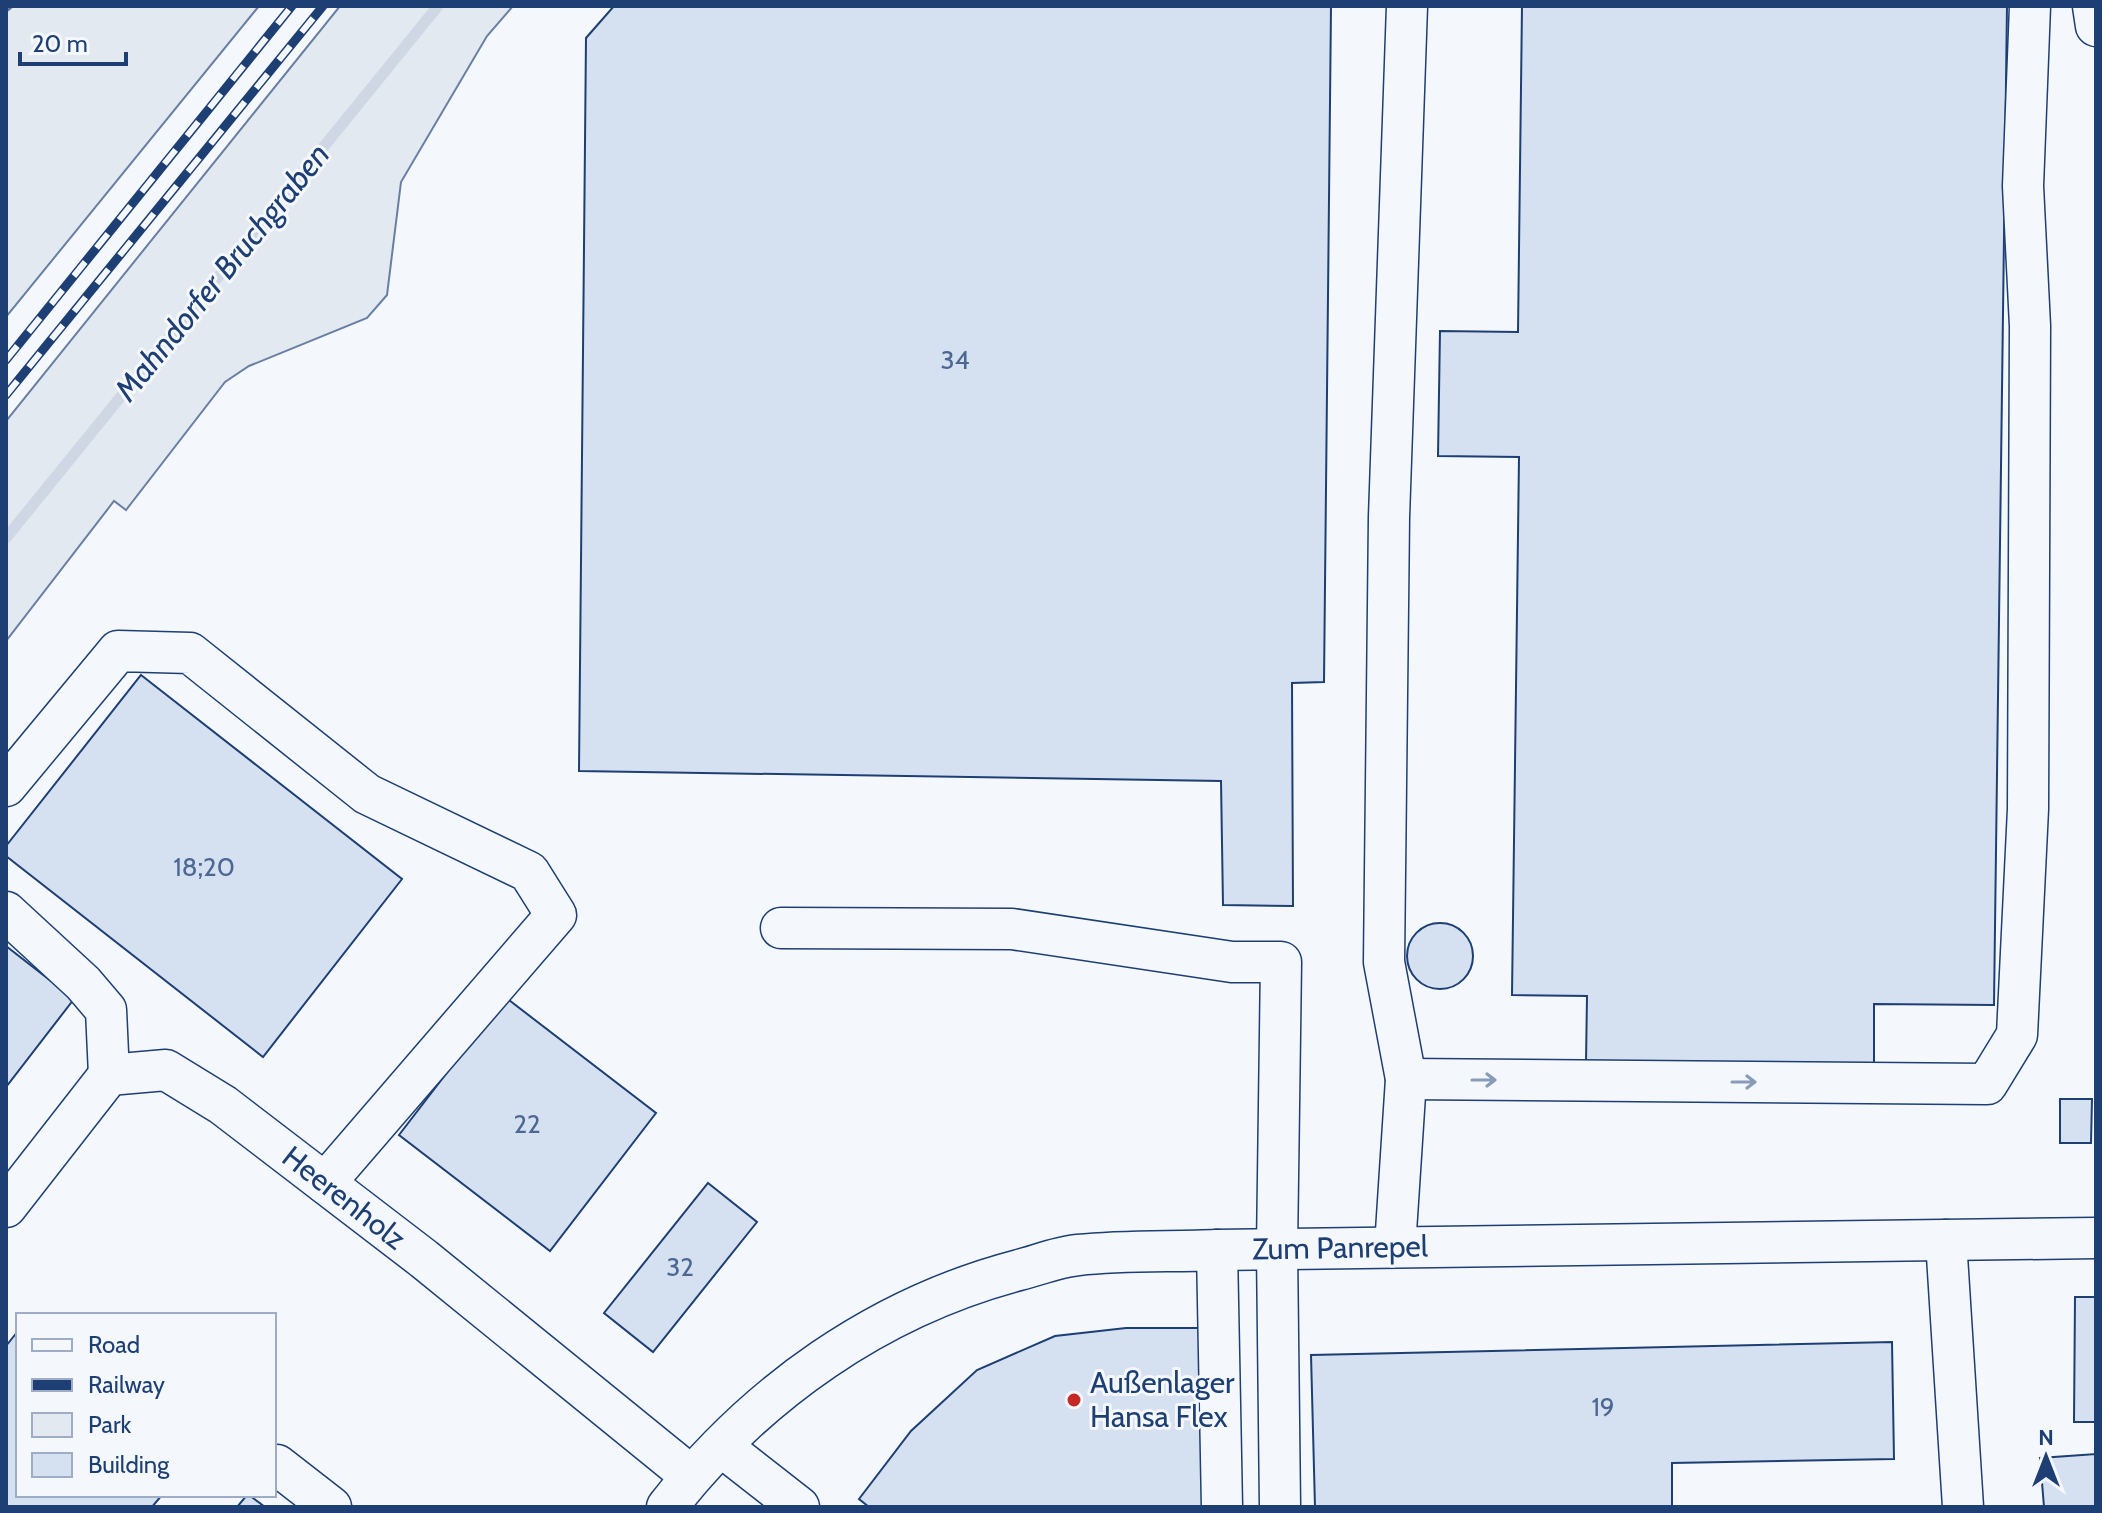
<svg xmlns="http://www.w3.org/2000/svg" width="2102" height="1513" font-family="Cabin,sans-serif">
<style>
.green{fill:#e3e9f0;stroke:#687fa3;stroke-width:2}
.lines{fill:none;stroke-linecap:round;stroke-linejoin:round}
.stream{stroke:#cfd7e4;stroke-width:11}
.building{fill:#d5e0f0;stroke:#1d3f73;stroke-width:2}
.minor-casing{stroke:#1d3f73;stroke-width:43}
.path{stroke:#5e769c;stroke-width:5;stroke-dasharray:6 4;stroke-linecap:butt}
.minor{stroke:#f4f7fb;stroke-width:40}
.rail-casing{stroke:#1d3f73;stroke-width:9}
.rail{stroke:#f4f7fb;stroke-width:6;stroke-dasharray:18;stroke-linecap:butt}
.oneway{stroke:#889bb7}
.poi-dot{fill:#c62828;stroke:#f4f7fb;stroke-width:3}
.labels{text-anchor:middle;stroke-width:6;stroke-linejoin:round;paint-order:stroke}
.number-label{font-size:26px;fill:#4b6792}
.street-label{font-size:30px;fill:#1d3f73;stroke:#f4f7fb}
.poi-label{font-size:30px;fill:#1d3f73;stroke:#f4f7fb;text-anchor:start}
.water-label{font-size:32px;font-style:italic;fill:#1d3f73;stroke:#f4f7fb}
</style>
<rect width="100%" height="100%" fill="#f4f7fb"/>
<g class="green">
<polygon points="6,6 259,6 6,317"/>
<polygon points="340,6 513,6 487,36 401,182 387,295 367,318 249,366 225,382 126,510 114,501 6,641 6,421"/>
</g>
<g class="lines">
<polyline class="stream" points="6,538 438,6"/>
</g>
<g class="building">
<polygon points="614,6 1331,6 1324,682 1292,683 1293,906 1223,905 1221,781 579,771 586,38"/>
<polygon points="1522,6 2007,6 1994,1005 1874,1004 1874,1066 1586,1062 1587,996 1512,995 1519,457 1438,456 1440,331 1518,332"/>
<polygon points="141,675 402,879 263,1057 6,856 6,846"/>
<circle cx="1440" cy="956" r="33"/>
<polygon points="6,946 74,999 6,1087"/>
<polygon points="505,997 656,1113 550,1251 399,1135"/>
<polygon points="2060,1099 2092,1099 2091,1143 2060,1143"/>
<polygon points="708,1183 757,1222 653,1352 604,1313"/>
<polygon points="2075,1297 2096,1297 2096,1422 2074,1422"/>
<polygon points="1126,1328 1203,1328 1206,1507 869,1507 859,1499 911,1431 977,1370 1055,1336"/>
<polygon points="18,1331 18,1495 162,1495 152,1507 6,1507 6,1346"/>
<polygon points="1892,1342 1894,1459 1672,1463 1672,1507 1315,1507 1311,1355"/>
<polygon points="2096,1454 2096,1507 2044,1507 2040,1458"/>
<polygon points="247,1495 249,1495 265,1507 237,1507"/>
</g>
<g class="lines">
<g class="minor-casing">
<g id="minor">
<polyline points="2093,6 2096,26"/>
<polyline points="6,786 118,651 190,653 367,794 529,872 556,915 325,1183"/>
<polyline points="6,912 83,983 106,1010 109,1075"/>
<polyline points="781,928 1012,929 1232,962 1281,962 1277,1249 1280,1507"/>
<polyline points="1406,1079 1987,1084 2017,1035 2028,809 2030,326 2023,186 2030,6"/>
<polyline points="6,1207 109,1075 166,1070 223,1105 424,1259 691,1476"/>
<polyline points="1946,1240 1963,1507"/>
<polyline points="1395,1247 1406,1079 1384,962 1389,517 1407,6"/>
<polyline points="1217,1250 1222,1507"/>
<polyline points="721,1446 799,1507"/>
<polyline points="277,1465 331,1507"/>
<path d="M 667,1507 C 756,1393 878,1307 1019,1270 C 1038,1265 1058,1257 1078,1255 C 1124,1250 1171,1252 1217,1250 L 2096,1238"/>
</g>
</g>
<polyline class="path" points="6,10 11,6"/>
<use href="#minor" class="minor"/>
<g class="rail-casing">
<g id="rail">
<polyline points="6,360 292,6"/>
<polyline points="6,395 323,6"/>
</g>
</g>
<use href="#rail" class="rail"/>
</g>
<defs><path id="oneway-shaft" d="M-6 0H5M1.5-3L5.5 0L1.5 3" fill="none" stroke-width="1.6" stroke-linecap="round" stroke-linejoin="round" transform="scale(2)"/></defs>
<g class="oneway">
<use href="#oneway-shaft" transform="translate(1484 1080)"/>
<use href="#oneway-shaft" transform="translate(1744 1082)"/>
</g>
<circle class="poi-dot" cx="1074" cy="1400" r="8"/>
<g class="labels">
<g class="number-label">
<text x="955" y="369">34</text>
<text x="204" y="876">18;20</text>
<text x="527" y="1133">22</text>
<text x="680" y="1276">32</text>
<text x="1603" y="1416">19</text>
</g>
<g class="street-label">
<text transform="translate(344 1198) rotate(38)" y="10">Heerenholz</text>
<text transform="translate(1340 1248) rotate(-1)" y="10">Zum Panrepel</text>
</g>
<g class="poi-label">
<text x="1090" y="1393">Außenlager<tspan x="1090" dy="34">Hansa Flex</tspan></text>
</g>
<g class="water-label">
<text transform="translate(222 272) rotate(-51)" y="11">Mahndorfer Bruchgraben</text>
</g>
</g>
<rect width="2102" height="1513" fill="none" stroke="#1d3f73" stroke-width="16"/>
<rect x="16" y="1313" width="260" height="184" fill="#f4f7fb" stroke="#9eadc5" stroke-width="2"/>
<rect x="32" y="1339" width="40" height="12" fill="#f4f7fb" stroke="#9eadc5" stroke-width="2"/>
<text x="88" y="1353" font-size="24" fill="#1d3f73">Road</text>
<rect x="32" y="1379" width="40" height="12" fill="#1d3f73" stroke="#9eadc5" stroke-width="2"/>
<text x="88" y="1393" font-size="24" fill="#1d3f73">Railway</text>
<rect x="32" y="1413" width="40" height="24" fill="#e3e9f0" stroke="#9eadc5" stroke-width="2"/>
<text x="88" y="1433" font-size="24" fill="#1d3f73">Park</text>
<rect x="32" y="1453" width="40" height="24" fill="#d5e0f0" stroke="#9eadc5" stroke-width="2"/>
<text x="88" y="1473" font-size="24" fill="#1d3f73">Building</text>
<g transform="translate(2046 1457)" stroke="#f4f7fb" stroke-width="6" paint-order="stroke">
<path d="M0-6L14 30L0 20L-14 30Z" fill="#1d3f73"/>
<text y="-12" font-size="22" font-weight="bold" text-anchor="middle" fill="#1d3f73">N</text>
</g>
<path d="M20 52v12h106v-12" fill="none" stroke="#1d3f73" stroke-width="4"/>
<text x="32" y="52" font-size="24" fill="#1d3f73" stroke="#f4f7fb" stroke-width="6" paint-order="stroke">20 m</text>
</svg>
